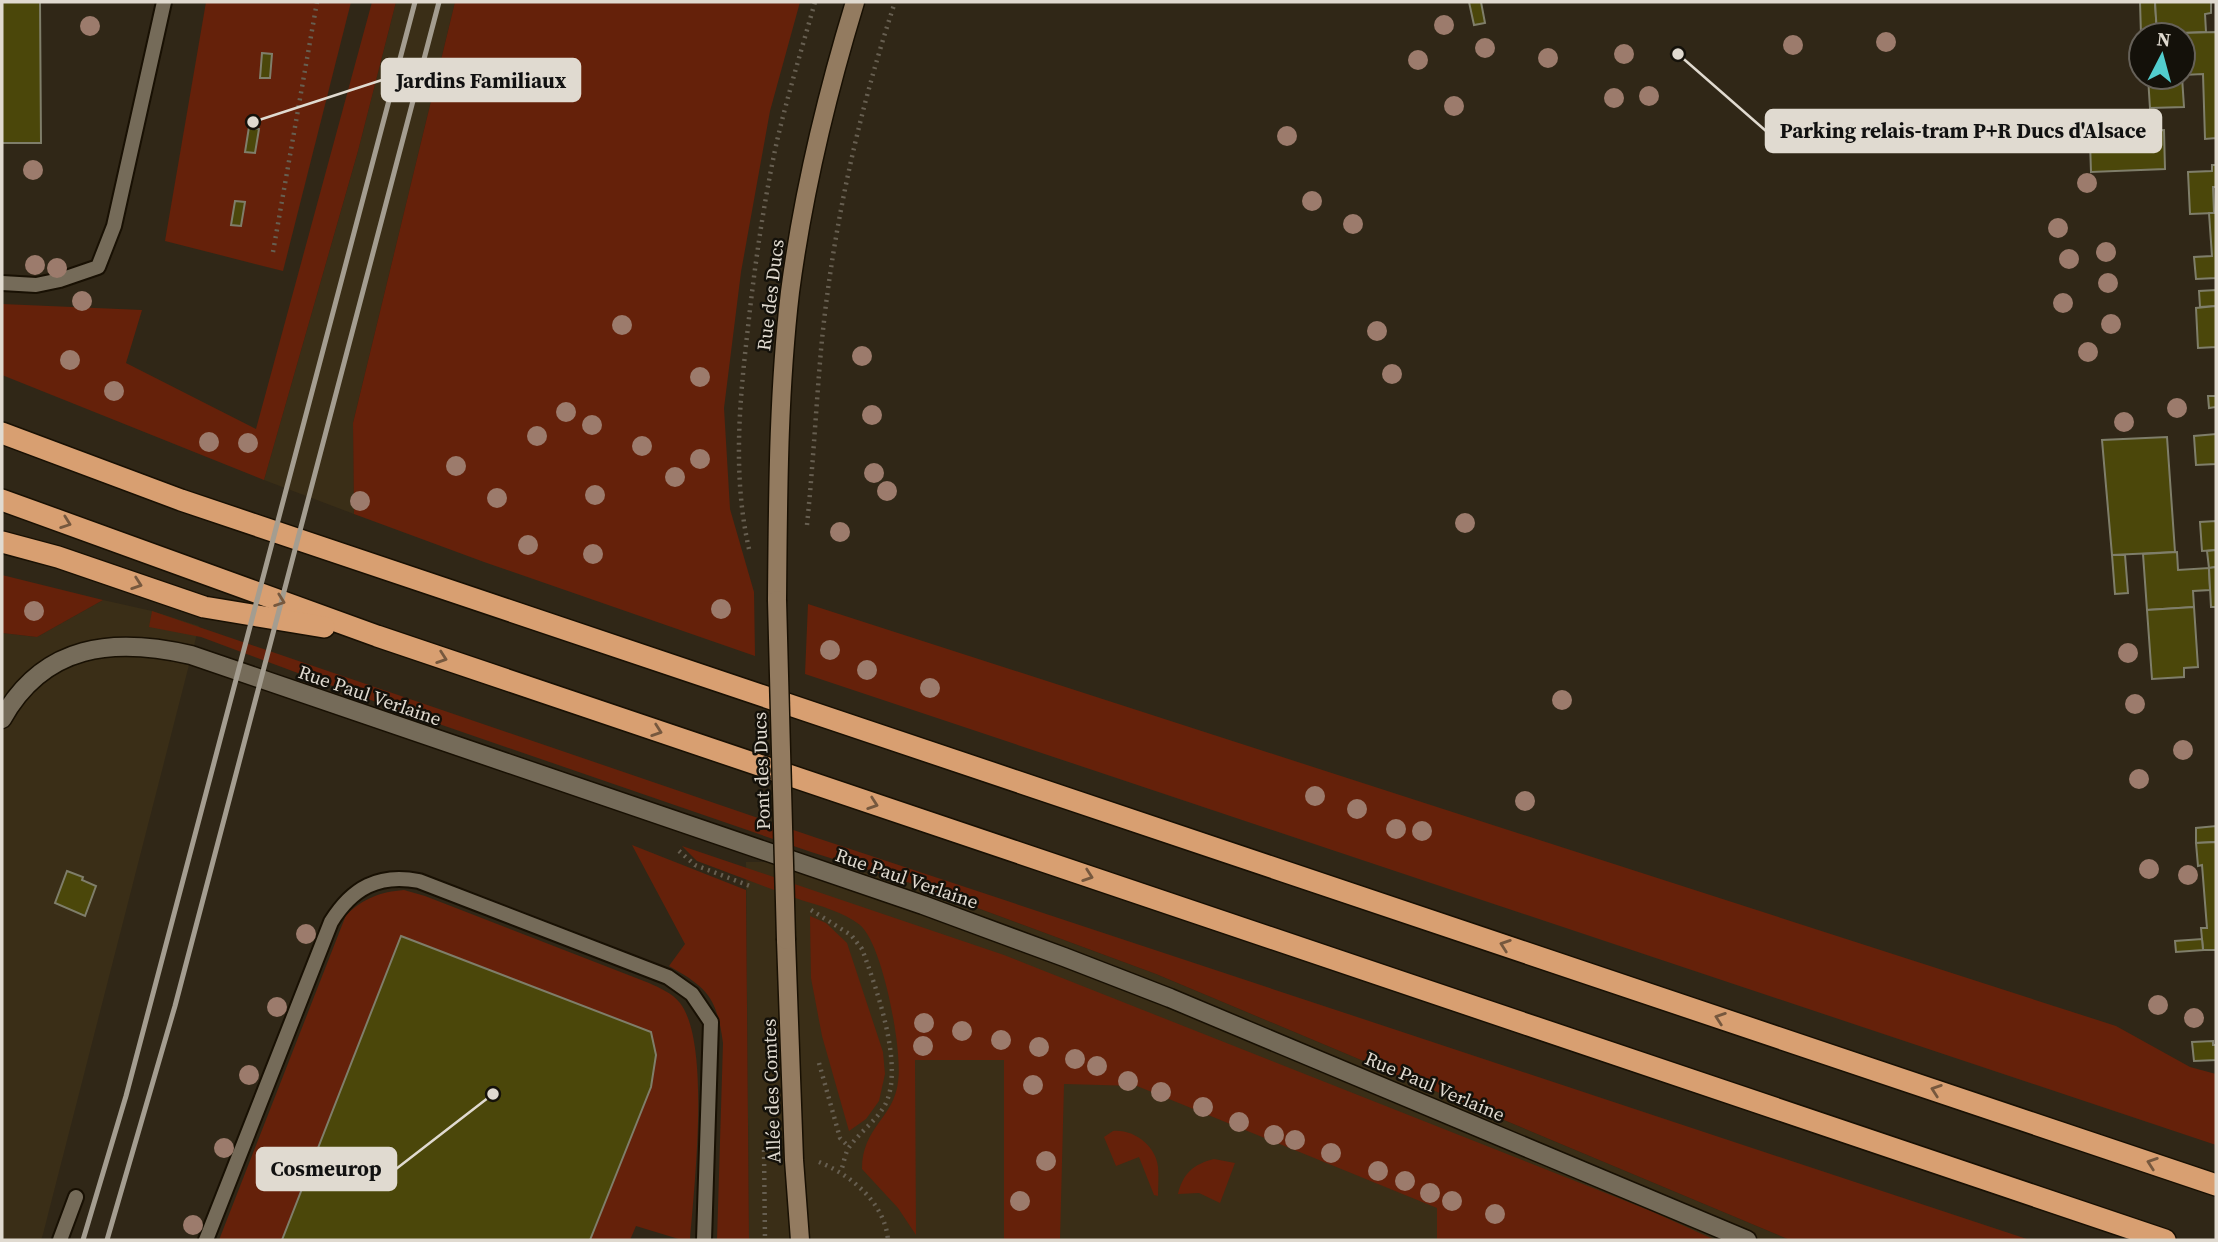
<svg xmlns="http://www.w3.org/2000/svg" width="2218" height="1242" font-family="'Source Serif 4',serif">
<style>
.built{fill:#3a2e17}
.green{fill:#65210a}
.building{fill:#4b470a;stroke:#7f7e6a;stroke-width:2}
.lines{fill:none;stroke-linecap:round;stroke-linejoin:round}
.lane-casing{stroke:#181003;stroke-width:18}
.street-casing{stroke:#181003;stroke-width:21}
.secondary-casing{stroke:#181003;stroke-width:21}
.highway-casing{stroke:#181003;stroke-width:24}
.path{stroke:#675f51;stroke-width:4.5;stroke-dasharray:2 5;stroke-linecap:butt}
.lane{stroke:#756b59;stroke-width:14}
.street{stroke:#756b59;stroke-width:18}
.secondary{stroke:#937b60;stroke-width:18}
.highway{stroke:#d89f71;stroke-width:21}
.rail{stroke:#a49d90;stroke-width:5}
.secondary-bridge-casing{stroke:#181003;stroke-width:21;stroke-linecap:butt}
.secondary-bridge{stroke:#937b60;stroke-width:18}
.tree{fill:#9c7b6c}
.oneway{stroke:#76583e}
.labels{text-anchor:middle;stroke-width:5;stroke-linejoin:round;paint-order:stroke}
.street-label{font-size:19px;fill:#e0dad0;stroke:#14110a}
.leader{fill:none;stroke:#e0dad0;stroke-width:2.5}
.callout-dot{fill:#e0dad0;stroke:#14110a;stroke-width:2.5}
.callout{fill:#e0dad0;stroke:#e0dad0;stroke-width:2.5}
.callout-label{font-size:21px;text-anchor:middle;font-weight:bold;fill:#111}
</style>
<rect width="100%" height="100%" fill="#302717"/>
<g class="built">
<polygon points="396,2 455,2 353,423 354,514 264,480 358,151"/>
<polygon points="103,600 152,611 199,626 43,1234 41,1240 2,1240 2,633 37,637"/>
<polygon points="746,862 817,862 907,882 1156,974 1790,1240 749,1240"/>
</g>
<g class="green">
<polygon points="206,2 351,2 283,271 165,241"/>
<polygon points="372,2 396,2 358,151 264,480 2,375 2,304 142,310 126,363 256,429"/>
<polygon points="455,2 800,2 770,111 741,272 724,408 730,509 754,592 755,656 484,562 354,514 353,423"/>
<polygon points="2,575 103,600 37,637 2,633"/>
<polygon points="808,604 2116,1026 2190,1067 2216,1074 2216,1145 805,674"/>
<polygon points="152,611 814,837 2030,1240 1790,1240 1156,974 907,882 811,852 384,705 201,637 149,627"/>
<path d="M 632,845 L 746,890 L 749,1240 L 717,1240 L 723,1043 C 717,998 708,988 669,966 L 685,944 Z"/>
<path d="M 682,846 L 1004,955 L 1651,1211 L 1715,1240 L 1437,1240 L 1437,1208 L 1137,1086 L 1064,1084 L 1060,1240 L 1004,1240 L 1004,1060 L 915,1060 L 916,1235 L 898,1208 L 862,1169 C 862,1127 894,1118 898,1082 C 903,1052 883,944 860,925 C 844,912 820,906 801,900 C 766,887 731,874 697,861 Z"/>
<path d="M 404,890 L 425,896 L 649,983 C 660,988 672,993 680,1003 C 711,1043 694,1187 690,1240 L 682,1240 L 636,1226 L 630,1240 L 590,1240 L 651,1087 L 656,1055 L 651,1032 L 402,936 L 282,1240 L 219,1240 L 346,915 C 364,898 380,892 404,890 Z"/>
<polygon points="810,916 826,923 847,943 883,1052 885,1074 879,1101 866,1119 849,1131 822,1036 811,978"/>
<path d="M 1113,1131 C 1134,1129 1156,1146 1158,1167 C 1159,1176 1158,1186 1158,1196 L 1154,1195 L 1139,1157 L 1116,1166 L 1104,1137 Z"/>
<path d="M 1214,1159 L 1235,1163 L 1220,1203 L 1199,1193 L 1178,1194 C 1183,1173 1194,1164 1214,1159 Z"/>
</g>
<g class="building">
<polygon points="2,2 40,2 41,143 2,143"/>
<polygon points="1469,2 1481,2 1485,23 1474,25"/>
<polygon points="2140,2 2155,2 2157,34 2141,35"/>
<polygon points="2155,2 2211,2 2211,13 2205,14 2206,32 2157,34"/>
<polygon points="2216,32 2216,138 2205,139 2203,74 2183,75 2183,35 2147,34"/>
<polygon points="262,53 272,54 270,78 260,78"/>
<polygon points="2148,77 2182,77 2184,107 2150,108"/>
<polygon points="2116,111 2117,132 2164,130 2165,169 2091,172 2089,112"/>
<polygon points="249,127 259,129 255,153 245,152"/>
<polygon points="2212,165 2216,165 2216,187 2213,187 2214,213 2190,214 2188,172 2212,171"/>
<polygon points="235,201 245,202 241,226 231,225"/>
<polygon points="2209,213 2216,213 2216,278 2196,279 2194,257 2212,256"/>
<polygon points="2216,290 2216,306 2200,307 2199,291"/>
<polygon points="2216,306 2216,347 2198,348 2196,308"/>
<polygon points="2208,396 2216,396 2216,407 2209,408"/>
<polygon points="2216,434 2216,464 2196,465 2194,436"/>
<polygon points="2167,437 2175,552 2112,555 2102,440"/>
<polygon points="2216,521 2216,550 2202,551 2200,522"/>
<polygon points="2216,550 2216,567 2209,568 2207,551"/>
<polygon points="2177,552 2178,570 2209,568 2210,590 2193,591 2194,607 2147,610 2143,554"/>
<polygon points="2112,555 2125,555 2128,593 2115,594"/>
<polygon points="2216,567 2216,607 2211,607 2209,568"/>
<polygon points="2194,607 2198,667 2184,668 2184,677 2152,679 2147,610"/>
<polygon points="2216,826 2216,842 2196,843 2196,828"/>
<polygon points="2216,842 2216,950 2203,950 2201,928 2207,928 2202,865 2198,866 2196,843"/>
<polygon points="67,871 83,877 82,880 96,886 85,916 55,903"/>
<polygon points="401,936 651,1032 656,1055 651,1087 590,1240 282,1240"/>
<polygon points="2202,939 2203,950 2176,952 2175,941"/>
<polygon points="2213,1041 2213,1045 2216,1045 2216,1060 2194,1061 2192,1042"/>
</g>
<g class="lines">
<g class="lane-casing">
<g id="lane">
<polyline points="2,283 36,285 60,280 98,267 114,226 164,2"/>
<polyline points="60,1240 76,1197"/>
<path d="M 206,1240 L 331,922 C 352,888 379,873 419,881 L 668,977 L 692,994 L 711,1022 L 704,1240"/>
</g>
</g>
<g class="street-casing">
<path id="street" d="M 2,719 C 44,644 113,637 191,655 L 923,905 L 1064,957 L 1170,998 L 1747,1240"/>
</g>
<g class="secondary-casing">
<g id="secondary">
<path d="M 777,600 C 778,497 778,395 790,292 C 803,193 826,97 855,2"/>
<polyline points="786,940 794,1160 800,1240"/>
</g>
</g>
<g class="highway-casing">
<g id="highway">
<polyline points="2,433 181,500 2216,1185"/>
<polyline points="2,500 377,636 2165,1240"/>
<polyline points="2,542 58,557 204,607 324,627"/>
</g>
</g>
<g class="path">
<polyline points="273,252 317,2"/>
<path d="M 807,525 C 813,466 816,408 821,350 C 832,232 858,114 895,2"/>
<path d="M 749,549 C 733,478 739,407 747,336 C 754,271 763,205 777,141 C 788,94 802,48 815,2"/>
<polyline points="679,851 695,865 750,886"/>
<path d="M 811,910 L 851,935 L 862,949 C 876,987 905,1067 885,1105 C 876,1121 861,1131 850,1146 C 845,1152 844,1163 841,1171"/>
<polyline points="819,1063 840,1138 849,1147"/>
<polyline points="764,1150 765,1240"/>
<path d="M 819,1162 C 851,1175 885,1203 888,1240"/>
</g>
<use href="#lane" class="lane"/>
<use href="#street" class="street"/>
<use href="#secondary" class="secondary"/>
<use href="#highway" class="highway"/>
<g class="rail">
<polyline points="83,1240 126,1096 415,2"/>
<polyline points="107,1240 175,1006 439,2"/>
</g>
<g class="secondary-bridge-casing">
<polyline id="secondary-bridge" points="777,600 786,940"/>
</g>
<use href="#secondary-bridge" class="secondary-bridge"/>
</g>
<g class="tree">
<circle cx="1444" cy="25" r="10"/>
<circle cx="90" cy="26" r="10"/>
<circle cx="1886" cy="42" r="10"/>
<circle cx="1793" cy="45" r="10"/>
<circle cx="1485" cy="48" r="10"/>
<circle cx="1624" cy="54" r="10"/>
<circle cx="1548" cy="58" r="10"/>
<circle cx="1418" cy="60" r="10"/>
<circle cx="1649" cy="96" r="10"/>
<circle cx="1614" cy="98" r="10"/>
<circle cx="1454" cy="106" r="10"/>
<circle cx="1287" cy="136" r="10"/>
<circle cx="33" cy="170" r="10"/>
<circle cx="2087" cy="183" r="10"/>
<circle cx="1312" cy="201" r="10"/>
<circle cx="1353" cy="224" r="10"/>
<circle cx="2058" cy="228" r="10"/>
<circle cx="2106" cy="252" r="10"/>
<circle cx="2069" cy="259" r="10"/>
<circle cx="35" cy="265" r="10"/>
<circle cx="57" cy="268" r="10"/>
<circle cx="2108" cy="283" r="10"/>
<circle cx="82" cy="301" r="10"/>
<circle cx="2063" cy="303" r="10"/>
<circle cx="2111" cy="324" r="10"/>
<circle cx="622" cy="325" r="10"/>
<circle cx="1377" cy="331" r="10"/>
<circle cx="2088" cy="352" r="10"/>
<circle cx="862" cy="356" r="10"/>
<circle cx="70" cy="360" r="10"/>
<circle cx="1392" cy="374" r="10"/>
<circle cx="700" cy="377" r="10"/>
<circle cx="114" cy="391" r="10"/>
<circle cx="2177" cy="408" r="10"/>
<circle cx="566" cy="412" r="10"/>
<circle cx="872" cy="415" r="10"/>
<circle cx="2124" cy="422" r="10"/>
<circle cx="592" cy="425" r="10"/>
<circle cx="537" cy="436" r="10"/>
<circle cx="209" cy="442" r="10"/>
<circle cx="248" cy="443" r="10"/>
<circle cx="642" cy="446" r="10"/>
<circle cx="700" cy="459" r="10"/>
<circle cx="456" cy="466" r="10"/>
<circle cx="874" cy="473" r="10"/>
<circle cx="675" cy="477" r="10"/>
<circle cx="887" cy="491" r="10"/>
<circle cx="595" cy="495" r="10"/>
<circle cx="497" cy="498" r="10"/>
<circle cx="360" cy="501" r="10"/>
<circle cx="1465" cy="523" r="10"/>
<circle cx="840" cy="532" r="10"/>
<circle cx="528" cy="545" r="10"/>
<circle cx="593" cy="554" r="10"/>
<circle cx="721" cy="609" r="10"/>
<circle cx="34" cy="611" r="10"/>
<circle cx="830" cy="650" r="10"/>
<circle cx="2128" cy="653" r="10"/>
<circle cx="867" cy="670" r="10"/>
<circle cx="930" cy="688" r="10"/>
<circle cx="1562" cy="700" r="10"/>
<circle cx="2135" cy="704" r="10"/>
<circle cx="2183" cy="750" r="10"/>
<circle cx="2139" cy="779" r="10"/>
<circle cx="1315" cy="796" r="10"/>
<circle cx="1525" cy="801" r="10"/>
<circle cx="1357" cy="809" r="10"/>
<circle cx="1396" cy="829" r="10"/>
<circle cx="1422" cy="831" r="10"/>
<circle cx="2149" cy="869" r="10"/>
<circle cx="2188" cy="875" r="10"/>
<circle cx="306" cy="934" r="10"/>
<circle cx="2158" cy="1005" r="10"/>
<circle cx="277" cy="1007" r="10"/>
<circle cx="2194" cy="1018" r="10"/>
<circle cx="924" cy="1023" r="10"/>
<circle cx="962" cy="1031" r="10"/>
<circle cx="1001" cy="1040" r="10"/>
<circle cx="923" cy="1046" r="10"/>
<circle cx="1039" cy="1047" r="10"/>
<circle cx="1075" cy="1059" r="10"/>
<circle cx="1097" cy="1066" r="10"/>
<circle cx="249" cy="1075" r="10"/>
<circle cx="1128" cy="1081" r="10"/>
<circle cx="1033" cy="1085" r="10"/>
<circle cx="1161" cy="1092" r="10"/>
<circle cx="1203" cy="1107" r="10"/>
<circle cx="1239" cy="1122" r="10"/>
<circle cx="1274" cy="1135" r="10"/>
<circle cx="1295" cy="1140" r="10"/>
<circle cx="224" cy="1148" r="10"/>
<circle cx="1331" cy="1153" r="10"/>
<circle cx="1046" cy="1161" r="10"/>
<circle cx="1378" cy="1171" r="10"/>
<circle cx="1405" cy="1181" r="10"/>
<circle cx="1430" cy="1193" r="10"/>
<circle cx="1020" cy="1201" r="10"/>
<circle cx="1452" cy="1201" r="10"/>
<circle cx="1495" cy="1214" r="10"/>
<circle cx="193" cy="1225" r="10"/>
</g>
<defs><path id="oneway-chevron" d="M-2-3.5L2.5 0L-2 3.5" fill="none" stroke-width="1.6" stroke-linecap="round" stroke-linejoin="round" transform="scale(1.75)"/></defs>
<g class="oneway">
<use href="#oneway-chevron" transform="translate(66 523) rotate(20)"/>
<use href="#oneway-chevron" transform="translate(137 584) rotate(19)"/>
<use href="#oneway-chevron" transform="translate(280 601) rotate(20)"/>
<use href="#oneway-chevron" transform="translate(442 658) rotate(19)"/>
<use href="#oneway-chevron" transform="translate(657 731) rotate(19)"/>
<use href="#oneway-chevron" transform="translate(873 804) rotate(19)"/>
<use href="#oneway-chevron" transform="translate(1088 876) rotate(19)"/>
<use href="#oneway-chevron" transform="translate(1505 945) rotate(-161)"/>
<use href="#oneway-chevron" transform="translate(1720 1018) rotate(-161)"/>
<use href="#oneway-chevron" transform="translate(1936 1090) rotate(-161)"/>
<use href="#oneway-chevron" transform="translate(2152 1163) rotate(-161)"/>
</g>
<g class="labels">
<g class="street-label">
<text transform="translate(770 295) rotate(-83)" y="7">Rue des Ducs</text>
<text transform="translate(370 695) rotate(19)" y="7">Rue Paul Verlaine</text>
<text transform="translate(761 771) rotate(-92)" y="7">Pont des Ducs</text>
<text transform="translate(907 878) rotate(19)" y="7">Rue Paul Verlaine</text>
<text transform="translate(1435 1086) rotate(23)" y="7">Rue Paul Verlaine</text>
<text transform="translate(771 1091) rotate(-92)" y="7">Allée des Comtes</text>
</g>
</g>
<path class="leader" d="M253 122L382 80M1678 54L1766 131M493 1094L396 1169"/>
<g class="callout-dot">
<circle cx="253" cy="122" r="7"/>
<circle cx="1678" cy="54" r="7"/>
<circle cx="493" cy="1094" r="7"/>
</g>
<g class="callout">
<rect x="382" y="59" width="198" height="42" rx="7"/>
<rect x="1766" y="110" width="395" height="42" rx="7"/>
<rect x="257" y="1148" width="139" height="42" rx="7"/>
</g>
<g class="callout-label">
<text x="481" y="88">Jardins Familiaux</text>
<text x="1963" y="138">Parking relais-tram P+R Ducs d'Alsace</text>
<text x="326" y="1176">Cosmeurop</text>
</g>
<rect width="2218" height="1242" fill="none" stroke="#e0dad0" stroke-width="7"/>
<g transform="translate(2162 56) rotate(6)"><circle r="33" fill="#14110a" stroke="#666159" stroke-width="2"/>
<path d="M0-5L12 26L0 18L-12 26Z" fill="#52cdce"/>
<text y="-10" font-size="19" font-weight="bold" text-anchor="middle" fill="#e0dad0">N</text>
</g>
</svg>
